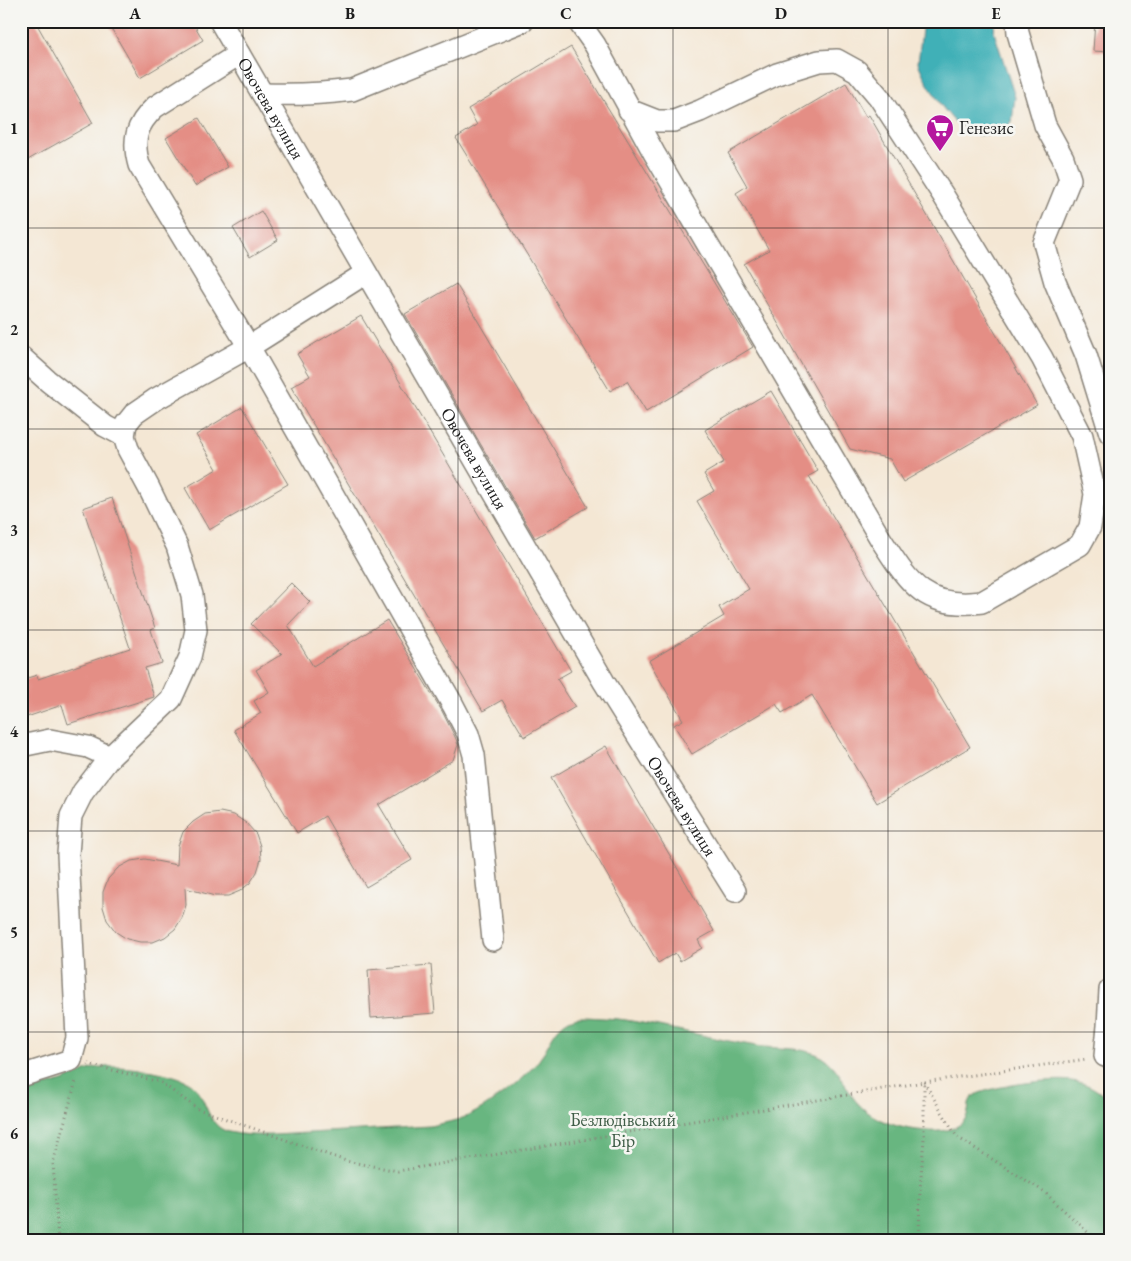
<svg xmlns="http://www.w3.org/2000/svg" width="1131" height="1261" font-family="'EB Garamond',serif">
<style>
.forest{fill:#68b680;stroke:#42694e}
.water{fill:#3fb0b7;stroke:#2e666a}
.building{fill:#e48e85}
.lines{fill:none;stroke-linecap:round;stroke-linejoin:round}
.minor-casing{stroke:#888278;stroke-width:24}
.path{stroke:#888278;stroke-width:3;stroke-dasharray:1 4;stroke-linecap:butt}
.minor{stroke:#fff;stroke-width:21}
.grid{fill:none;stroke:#1c1c1c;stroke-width:1;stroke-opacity:0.55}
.labels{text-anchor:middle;stroke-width:5;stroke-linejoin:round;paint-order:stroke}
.street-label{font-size:18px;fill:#1c1c1c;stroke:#f6f6f2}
.poi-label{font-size:18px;fill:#1c1c1c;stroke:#f6f6f2;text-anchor:start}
.park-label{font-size:18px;fill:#3f5d47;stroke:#f6f6f2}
.neatline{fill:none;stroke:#1c1c1c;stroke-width:2}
.grid-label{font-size:16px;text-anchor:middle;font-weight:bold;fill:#1c1c1c}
</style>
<rect width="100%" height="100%" fill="#f6f6f2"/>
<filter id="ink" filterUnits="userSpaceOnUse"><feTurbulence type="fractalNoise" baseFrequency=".02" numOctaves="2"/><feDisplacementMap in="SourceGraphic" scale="10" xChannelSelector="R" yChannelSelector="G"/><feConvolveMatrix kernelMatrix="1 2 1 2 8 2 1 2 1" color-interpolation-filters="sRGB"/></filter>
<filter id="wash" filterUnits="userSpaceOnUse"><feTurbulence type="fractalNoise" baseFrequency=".0096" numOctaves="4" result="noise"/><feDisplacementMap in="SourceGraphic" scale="20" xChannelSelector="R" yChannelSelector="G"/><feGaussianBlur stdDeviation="1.12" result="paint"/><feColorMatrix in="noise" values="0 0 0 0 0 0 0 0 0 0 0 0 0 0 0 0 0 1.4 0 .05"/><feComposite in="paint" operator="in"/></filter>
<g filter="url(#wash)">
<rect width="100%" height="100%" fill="#f4e7d4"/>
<path class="forest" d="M 585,1017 C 599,1018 613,1018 626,1020 C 670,1027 713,1039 756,1046 C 775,1049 799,1047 816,1054 C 835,1061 842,1080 852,1096 C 869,1121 900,1129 928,1131 C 941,1132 962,1130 967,1115 C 970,1107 967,1100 975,1095 C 992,1086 1052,1078 1071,1081 C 1086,1082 1101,1091 1110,1102 L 1110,1240 L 21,1240 L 21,1091 C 36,1088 51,1085 65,1080 C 75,1076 84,1071 94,1068 C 115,1064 177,1071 193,1085 C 208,1099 206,1126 229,1132 C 254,1138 283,1134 309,1133 C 349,1131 390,1128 430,1126 C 443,1123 456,1121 468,1116 C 489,1106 520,1082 535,1065 C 549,1050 552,1025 574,1018 C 577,1017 581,1017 585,1017 Z"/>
<polygon class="water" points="923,21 995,21 994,32 1015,97 1012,122 997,134 977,135 953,120 943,108 926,81 918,63"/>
<g id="blocks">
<g class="building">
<polygon points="21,21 35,21 93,123 26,161 21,153"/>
<polygon points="107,21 192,21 203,40 140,78"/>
<polygon points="1095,21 1110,21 1110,52 1093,51"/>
<polygon points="571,47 753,347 646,412 627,381 610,391 456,138 477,125 468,109"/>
<polygon points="846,83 866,117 869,115 1037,405 903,482 890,459 850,449 744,264 769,250 736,193 747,186 728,153"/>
<polygon points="199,118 228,167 195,186 166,138"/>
<polygon points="261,211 278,240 250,257 233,228"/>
<polygon points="456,284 588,507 535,538 405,314"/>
<polygon points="361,316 571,671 557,679 575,707 524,737 502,700 483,711 291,387 310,376 297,354"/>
<polygon points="771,391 818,471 809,476 970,747 877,803 812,695 782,713 776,704 692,754 674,725 683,720 649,661 724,616 719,607 749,589 697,501 714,491 704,474 724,462 705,430"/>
<polygon points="242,407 288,484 209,530 185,488 217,469 196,435"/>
<polygon points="112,498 155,628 151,630 162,663 145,668 154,697 68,724 62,705 21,719 21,680 37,675 38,679 130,648 83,508"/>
<polygon points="291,583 310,602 288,625 313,666 387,620 442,711 456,739 458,745 453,760 379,805 412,860 366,887 325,816 297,833 234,730 261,713 254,701 269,692 256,670 282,654 251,624"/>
<polygon points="606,746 714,931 698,940 702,948 680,961 675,953 658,963 551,778"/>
<polygon points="220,812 234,815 246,823 256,834 260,846 261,859 257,872 250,883 240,891 228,896 215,896 185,888 186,905 182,918 175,929 165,937 153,942 140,942 127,939 116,932 107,920 103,907 103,892 108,879 118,868 131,861 145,859 177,865 178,846 183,832 193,822 205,814"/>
<polygon points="431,965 435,1013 371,1018 368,970"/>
</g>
</g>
</g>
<g filter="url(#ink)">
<use href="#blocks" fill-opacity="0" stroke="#888278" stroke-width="1"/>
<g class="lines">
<g class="minor-casing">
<g id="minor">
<path id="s1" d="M 220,21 L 604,682 L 735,891"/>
<path d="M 578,21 L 595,45 L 654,153 L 880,538 C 908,581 923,610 982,602 L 1080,545 L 1090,527 L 1095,494 L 1082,436 L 1042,358 L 943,195 L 879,97 L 857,71 L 837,60 L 819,61 L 777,74 L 700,111 L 674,121 L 657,121 L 629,110"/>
<polyline points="1017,21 1018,33 1045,125 1063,158 1070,179 1044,243 1055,282 1086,355 1110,433"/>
<path d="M 239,54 L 155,107 C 136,125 132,140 139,165 L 249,347 L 453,705 L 468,734 L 474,755 L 493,940"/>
<path d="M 263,94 C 293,95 322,94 352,90 L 523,21"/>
<polyline points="21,357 48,381 105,426 124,436"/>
<polyline points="21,746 50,740 88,747 110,757"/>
<polyline points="1110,990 1108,1026 1105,1056 1110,1056"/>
<polyline points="21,1076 71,1060 77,1038 68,854 71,816 83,792 110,757 171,699 190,657 196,630 192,595 177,546 149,488 128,449 124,436 126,424 134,414 156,399 249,347 366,273"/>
</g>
</g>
<g class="path">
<polyline points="88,1064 160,1082 198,1109 346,1161 398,1171 924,1082 1087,1059"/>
<polyline points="924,1082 957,1137 1043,1191 1096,1240"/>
<polyline points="58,1240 53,1163 76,1081 76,1080"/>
<polyline points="919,1240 920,1190 924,1138 924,1083"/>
</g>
<use href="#minor" class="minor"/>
</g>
</g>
<path class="grid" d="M 243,21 L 243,1240M 458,21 L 458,1240M 673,21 L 673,1240M 888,21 L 888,1240M 21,228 L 1110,228M 21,429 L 1110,429M 21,630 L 1110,630M 21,831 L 1110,831M 21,1032 L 1110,1032"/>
<defs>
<g id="supermarket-pin" transform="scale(1.4375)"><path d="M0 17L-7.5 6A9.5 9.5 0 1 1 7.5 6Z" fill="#b5179e" stroke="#f6f6f2"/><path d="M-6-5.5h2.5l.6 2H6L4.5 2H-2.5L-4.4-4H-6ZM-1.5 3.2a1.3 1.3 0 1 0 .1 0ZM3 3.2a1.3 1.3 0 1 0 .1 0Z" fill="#fff"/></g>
</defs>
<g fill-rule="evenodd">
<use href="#supermarket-pin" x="940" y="128"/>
</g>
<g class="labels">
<g class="street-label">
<text dy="6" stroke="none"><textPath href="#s1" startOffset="101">Овочева вулиця</textPath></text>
<text dy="6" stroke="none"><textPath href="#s1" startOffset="506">Овочева вулиця</textPath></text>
<text dy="6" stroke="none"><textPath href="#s1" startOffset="911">Овочева вулиця</textPath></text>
</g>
<g class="poi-label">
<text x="959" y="134">Генезис</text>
</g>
<g class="park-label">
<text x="623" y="1126">Безлюдівський<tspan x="623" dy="21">Бір</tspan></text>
</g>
</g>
<rect width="1131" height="1261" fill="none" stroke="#f6f6f2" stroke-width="55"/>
<rect x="28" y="28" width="1076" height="1206" class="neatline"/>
<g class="grid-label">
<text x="135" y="19">A</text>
<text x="350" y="19">B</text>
<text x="566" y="19">C</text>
<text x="781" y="19">D</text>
<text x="996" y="19">E</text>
<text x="14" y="134">1</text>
<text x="14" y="335">2</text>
<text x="14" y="536">3</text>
<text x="14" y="737">4</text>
<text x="14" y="938">5</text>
<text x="14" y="1139">6</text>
</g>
</svg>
